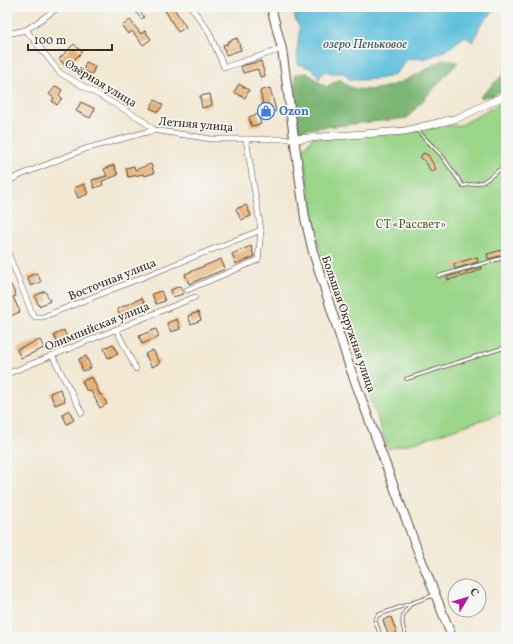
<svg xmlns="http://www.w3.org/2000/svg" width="513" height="644" font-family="Vollkorn,serif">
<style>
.green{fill:#9ad588;stroke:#6a8053}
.forest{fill:#7bb674;stroke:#5b7049}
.water{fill:#5dbfdc;stroke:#4c747d}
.building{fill:#e7b173}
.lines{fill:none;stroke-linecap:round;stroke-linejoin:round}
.lane-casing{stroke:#564639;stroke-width:4}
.street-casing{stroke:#564639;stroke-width:6}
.secondary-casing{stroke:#564639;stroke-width:8}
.primary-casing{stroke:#564639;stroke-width:10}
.lane{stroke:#fff;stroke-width:2.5}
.street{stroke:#fff;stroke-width:5}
.secondary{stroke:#fff;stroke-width:7}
.primary{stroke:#fff;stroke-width:8}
.labels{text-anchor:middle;stroke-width:3.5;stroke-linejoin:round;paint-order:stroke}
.street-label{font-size:12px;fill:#3b2a1e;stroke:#f6f6f2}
.shop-label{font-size:12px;font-weight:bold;fill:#366cbe;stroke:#f6f6f2;text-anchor:start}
.park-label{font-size:12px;fill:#535538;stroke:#f6f6f2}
.water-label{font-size:13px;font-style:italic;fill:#455757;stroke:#f6f6f2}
</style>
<rect width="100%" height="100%" fill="#f6f6f2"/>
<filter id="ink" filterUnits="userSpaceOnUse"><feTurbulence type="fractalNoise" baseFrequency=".025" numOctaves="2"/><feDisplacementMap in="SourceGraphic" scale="8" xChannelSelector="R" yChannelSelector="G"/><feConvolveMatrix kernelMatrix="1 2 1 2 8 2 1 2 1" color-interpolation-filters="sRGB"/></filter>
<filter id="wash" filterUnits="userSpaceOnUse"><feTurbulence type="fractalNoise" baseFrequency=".012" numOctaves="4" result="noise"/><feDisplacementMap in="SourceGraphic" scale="16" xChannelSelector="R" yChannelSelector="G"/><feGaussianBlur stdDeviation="0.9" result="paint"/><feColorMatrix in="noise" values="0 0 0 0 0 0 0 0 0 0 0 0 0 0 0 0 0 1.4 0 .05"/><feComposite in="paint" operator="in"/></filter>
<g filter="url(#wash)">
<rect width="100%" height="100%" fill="#f2e8d3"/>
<polygon class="green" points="506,100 506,412 416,442 388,449 318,244 303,150 313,137 461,125"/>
<g class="forest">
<path d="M 444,59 L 458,62 L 407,118 L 299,130 L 295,74 L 307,73 L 326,87 L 340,79 C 344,82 348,87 352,88 C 384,96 419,74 444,59 Z"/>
<polygon points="506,72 506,87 494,95 479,98"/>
</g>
<path class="water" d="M 293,7 L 498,7 L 480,25 L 476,37 L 472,42 L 465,36 L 447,50 L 427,58 L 407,59 C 403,65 400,70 395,74 C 386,80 360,80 350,80 L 344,73 L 332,73 L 326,71 L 321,74 L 319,79 C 315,68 308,67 298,64 L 297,50 L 300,28 L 296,21 Z"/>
<g id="blocks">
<g class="building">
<polygon points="163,7 173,7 186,27 178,32"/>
<polygon points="130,20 141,34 145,31 151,39 143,45 132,31 128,34 122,26"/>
<polygon points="237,38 241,50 226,55 223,45 228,44 227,42"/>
<polygon points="74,44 82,52 67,67 59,59"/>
<polygon points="261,61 265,76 260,77 258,69 243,73 241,66"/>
<polygon points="86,62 95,66 92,74 83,71"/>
<polygon points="239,84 249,90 245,98 234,92"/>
<polygon points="56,86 62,90 59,95 62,98 57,105 52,101 54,98 49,94"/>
<polygon points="270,88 276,111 265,114 260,91"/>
<polygon points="210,94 212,105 202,108 200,96"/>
<polygon points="155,100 163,105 158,112 150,108"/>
<polygon points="81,102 95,109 90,118 76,111"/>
<polygon points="258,114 261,124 251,126 249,117"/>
<polygon points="423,153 428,155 436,169 431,172 426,162 421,158 421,156"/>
<polygon points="151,164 154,173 145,176 144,174 128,177 126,168 134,166 135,170"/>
<polygon points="114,165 118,175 102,181 103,185 94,188 92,180 107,176 104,169"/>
<polygon points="84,184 88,194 78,198 74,188"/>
<polygon points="246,205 251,216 241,220 236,209"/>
<polygon points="251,246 254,257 236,264 232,254"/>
<polygon points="506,249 506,254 488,259 487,254"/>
<polygon points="477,257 478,262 455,269 454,264"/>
<polygon points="221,259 225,269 189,284 185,274"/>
<polygon points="482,267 482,269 476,271 476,272 448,280 447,277"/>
<polygon points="37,273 41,282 31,286 27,277"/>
<polygon points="11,285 16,296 13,297 20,312 10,316 7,309 7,286"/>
<polygon points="180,286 183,294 173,297 171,290"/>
<polygon points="45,291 50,301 39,306 35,296"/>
<polygon points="161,291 165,301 156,304 152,294"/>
<polygon points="142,298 146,307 121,318 117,309"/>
<polygon points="198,312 201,320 191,324 188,316"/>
<polygon points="177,319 180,329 171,332 167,323"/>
<polygon points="156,329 159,337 142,344 139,336"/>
<polygon points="64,330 67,338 57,342 54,335"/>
<polygon points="40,340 44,348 21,358 17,349"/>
<polygon points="113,344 118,354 108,358 104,348"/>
<polygon points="153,350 160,363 152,367 145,354"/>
<polygon points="86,356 91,368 83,371 79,359"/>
<polygon points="92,377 100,395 101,394 107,404 100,408 91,391 86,390 82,381"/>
<polygon points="60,389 65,401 55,405 50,393"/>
<polygon points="69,410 74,420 67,424 62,414"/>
<polygon points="391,617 398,637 389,637 383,620"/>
</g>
</g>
</g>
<g filter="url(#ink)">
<use href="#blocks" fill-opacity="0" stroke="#564639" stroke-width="1"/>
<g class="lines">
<g class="lane-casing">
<g id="lane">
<polyline points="134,7 142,17"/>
<polyline points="417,130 442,156 463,186 483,182 502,168 506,166"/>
<polyline points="439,276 506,257"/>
<polyline points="406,379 506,347"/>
<polyline points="381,637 375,620 378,615 434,595"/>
<path d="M 406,637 C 401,622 400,616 411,604"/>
</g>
</g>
<g class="street-casing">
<g id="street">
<polyline points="191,7 208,30 224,67 226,67 282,49"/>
<polyline points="26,30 60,73 141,119 154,130"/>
<polyline points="7,34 26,30 59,7"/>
<polyline points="7,183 16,177 85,149 154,130 211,139 294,139"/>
<polyline points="8,253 32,313 35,317 43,317 261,230"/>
<polyline points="187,290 258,260 261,230 246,139"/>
<polyline points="116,329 136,369"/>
<polyline points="52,355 82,413"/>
<polyline points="7,374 195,297"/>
</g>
</g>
<g class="secondary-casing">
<polyline id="secondary" points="294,139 405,131 458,118 506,95"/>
</g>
<g class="primary-casing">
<polyline id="primary" points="271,7 282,49 305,218 313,252 349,365 414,541 452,637"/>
</g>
<use href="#lane" class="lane"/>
<use href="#street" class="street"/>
<use href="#secondary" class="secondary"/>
<use href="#primary" class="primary"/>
</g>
</g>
<defs>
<g id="shop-ring" transform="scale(0.9)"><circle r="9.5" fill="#f6f6f2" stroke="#3f7fe0" stroke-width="1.5"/><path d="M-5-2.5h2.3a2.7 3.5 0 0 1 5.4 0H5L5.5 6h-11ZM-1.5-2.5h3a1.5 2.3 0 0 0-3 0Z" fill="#3f7fe0"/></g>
</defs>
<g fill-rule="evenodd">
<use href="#shop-ring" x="266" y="111"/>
</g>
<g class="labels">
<g class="street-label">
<text transform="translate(101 83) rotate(31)" y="4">Озёрная улица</text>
<text transform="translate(196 124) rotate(5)" y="4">Летняя улица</text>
<text transform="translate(112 279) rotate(-22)" y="4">Восточная улица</text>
<text transform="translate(349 324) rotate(71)" y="4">Большая Окружная улица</text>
<text transform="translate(97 326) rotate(-22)" y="4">Олимпийская улица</text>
</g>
<g class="shop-label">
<text x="279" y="115">Ozon</text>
</g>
<g class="park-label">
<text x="411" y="228">СТ «Рассвет»</text>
</g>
<g class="water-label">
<text x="365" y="48">озеро Пеньковое</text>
</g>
</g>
<rect width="513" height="644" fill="none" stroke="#f6f6f2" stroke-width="24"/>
<g transform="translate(467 598) rotate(52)"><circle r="19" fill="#f6f6f2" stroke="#aba49d"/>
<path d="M0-3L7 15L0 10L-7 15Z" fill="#b5179e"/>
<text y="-6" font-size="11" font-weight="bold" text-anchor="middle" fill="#3b2a1e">С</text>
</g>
<path d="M28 44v6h84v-6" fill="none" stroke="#3b2a1e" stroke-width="2"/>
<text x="34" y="44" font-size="12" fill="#3b2a1e" stroke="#f6f6f2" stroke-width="3" paint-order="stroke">100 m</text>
</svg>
